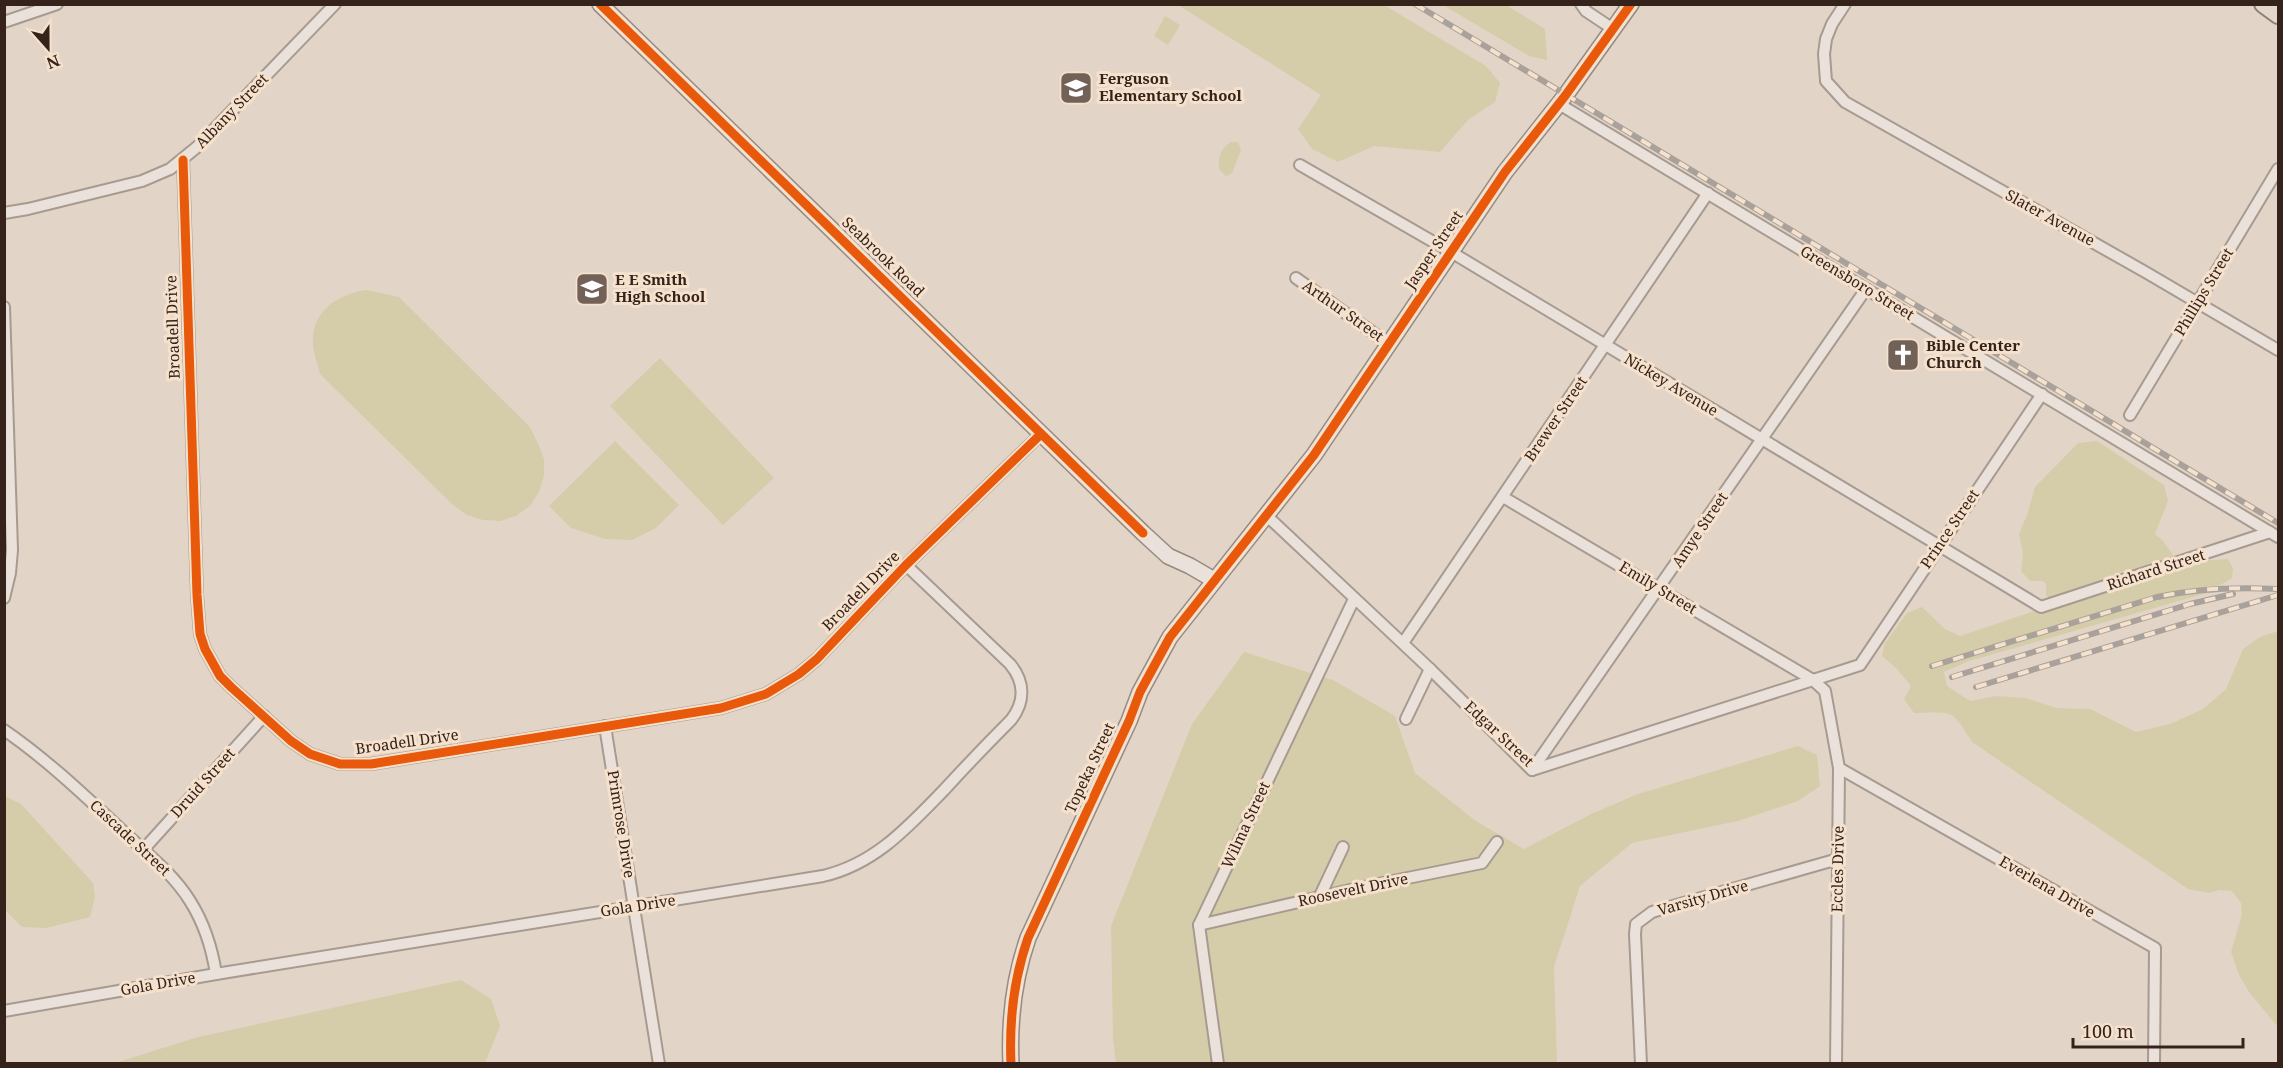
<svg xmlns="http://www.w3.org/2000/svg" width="2283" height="1068" font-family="'Noto Serif',serif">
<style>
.green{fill:#d5cda9}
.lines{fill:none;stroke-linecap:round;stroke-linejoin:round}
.street-casing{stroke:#a79b91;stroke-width:14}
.secondary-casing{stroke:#968a81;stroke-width:18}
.primary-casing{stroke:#8c8178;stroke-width:20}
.street{stroke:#eae2da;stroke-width:10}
.secondary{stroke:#eae2da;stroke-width:15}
.primary{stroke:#e2d7ca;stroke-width:16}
.rail-casing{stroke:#a9a19a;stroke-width:6}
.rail{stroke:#f5e1cc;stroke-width:4;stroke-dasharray:11;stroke-linecap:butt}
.cycleway-casing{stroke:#f5e1cc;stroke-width:13}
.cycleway{stroke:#e8590c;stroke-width:9}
.labels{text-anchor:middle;stroke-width:6;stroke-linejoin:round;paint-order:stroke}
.poi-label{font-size:15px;font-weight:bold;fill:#34221b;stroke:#f5e1cc;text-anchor:start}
.street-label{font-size:15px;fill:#34221b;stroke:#f5e1cc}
</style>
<rect width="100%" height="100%" fill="#e2d5c7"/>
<g class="green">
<polygon points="1178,5 1384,5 1486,66 1500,83 1495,102 1469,119 1440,152 1374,146 1338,162 1312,149 1298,129 1321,95"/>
<polygon points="1443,5 1506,5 1545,29 1547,60 1529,56"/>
<polygon points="1165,16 1180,25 1168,45 1154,36"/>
<path d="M 1231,142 L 1238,142 L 1241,150 L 1232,173 L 1226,176 L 1219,169 C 1218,157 1220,149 1231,142 Z"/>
<path d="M 367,290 L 399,297 L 529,426 L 538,443 L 544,459 L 544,476 L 539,492 L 530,506 L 516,516 L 500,521 L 483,520 L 467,515 L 453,505 L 320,374 C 318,365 314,355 313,346 C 310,312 337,294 367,290 Z"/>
<polygon points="660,358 774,478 723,525 610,406"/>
<polygon points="615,441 679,505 656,528 632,540 605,539 571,528 549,506"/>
<path d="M 2097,441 L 2164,485 L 2168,501 L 2155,534 L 2163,541 L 2178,562 L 2228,559 L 2233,568 L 2232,578 L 2207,593 L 1969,661 L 1944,672 L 1947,686 L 1970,701 L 1996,696 L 2025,698 L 2057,708 L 2090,709 L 2136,732 L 2170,724 L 2203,709 L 2226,689 L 2243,649 L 2260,637 L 2278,631 L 2278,1027 L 2249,992 L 2239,975 L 2231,952 L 2242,914 L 2241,903 L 2232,891 L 2220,890 L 2209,893 L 2188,889 L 1972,742 C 1950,707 1954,713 1914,713 L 1904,699 L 1911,686 L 1896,668 L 1882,656 L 1885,643 L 1907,613 L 1922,607 L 1945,629 L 1960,636 L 2125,580 L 2058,602 L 2046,596 L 2046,584 L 2043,581 L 2030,581 L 2021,571 L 2023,554 L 2019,534 L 2027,515 L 2035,487 L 2078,443 Z"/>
<polygon points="1244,652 1333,680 1395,716 1415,773 1476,821 1524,849 1591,814 1638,794 1798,746 1817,755 1820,786 1798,801 1738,821 1632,843 1580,886 1554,967 1557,1063 1116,1063 1113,1038 1111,926 1192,724"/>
<polygon points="5,796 21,804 93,883 95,897 90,917 46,928 22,927 5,910"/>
<polygon points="461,980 491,999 500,1026 485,1063 115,1063 198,1037"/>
</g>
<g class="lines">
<g class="street-casing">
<g id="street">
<polyline points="1581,4 1586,11 1613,29"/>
<polyline points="1845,4 1832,24 1826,39 1824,54 1826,81 1845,102 2147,273 2278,350"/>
<polyline points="4,22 57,4"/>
<polyline points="1559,104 2278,537"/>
<polyline points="183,160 197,595 200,634 205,649 220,676 231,687 291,741 310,754 340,764 371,764 721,708 766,694 799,674 817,659 906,565 1041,434"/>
<polyline points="1300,165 1451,252 2041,607 2270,532"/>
<polyline points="4,213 28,209 142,181 170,169 197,147 335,4"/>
<polyline points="1296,278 1389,344"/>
<polyline points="4,307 12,550 10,573 4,598"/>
<polyline points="2130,415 2278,169"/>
<polyline points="1503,497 1813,680 1825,691 1839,768 1836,1064"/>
<polyline points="1266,515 1430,669 1532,770 1860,665 2042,394"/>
<polyline points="1403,643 1708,193"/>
<polyline points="1406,719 1430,669"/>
<polyline points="605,726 659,1064"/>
<path d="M 4,730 C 49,761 87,798 127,835 C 149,855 174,875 190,901 C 204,923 212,948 216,974"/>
<polyline points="1839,768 2155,948 2154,1064"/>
<polyline points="1532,770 1866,289"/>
<polyline points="143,850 264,716"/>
<polyline points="1319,898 1343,847"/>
<polyline points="1199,925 1363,887 1482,863 1497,842"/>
<path d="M 4,1011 L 216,974 L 823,876 C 875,864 908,827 944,790 C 966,766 988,743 1011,720 C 1025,702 1025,682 1010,664 L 906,565"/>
<polyline points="1218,1064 1199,925 1354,599"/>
<polyline points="1641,1064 1635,934 1636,924 1652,912 1838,859"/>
</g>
</g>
<g class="secondary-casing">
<g id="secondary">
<polyline points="600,4 1143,533 1168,556 1190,566 1214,580"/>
<path d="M 1011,1064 C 1009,1020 1014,978 1028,938 L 1129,721 L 1140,692 L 1170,637 L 1314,455 L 1505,172 L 1565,96 L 1631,4"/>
</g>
</g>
<g class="primary-casing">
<polyline id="primary" points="2263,4 2278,15"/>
</g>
<use href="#street" class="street"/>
<use href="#secondary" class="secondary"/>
<use href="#primary" class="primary"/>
<g class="rail-casing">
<g id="rail">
<polyline points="1415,4 2278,523"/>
<path d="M 1932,666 L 2157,597 C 2198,588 2237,587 2278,589"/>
<polyline points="1952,677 2190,604 2233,594"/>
<polyline points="1976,687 2278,595"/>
</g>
</g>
<use href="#rail" class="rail"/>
<g class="cycleway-casing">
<g id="cycleway">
<polyline points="600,4 1143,533"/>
<polyline points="183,160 197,595 200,634 205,649 220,676 231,687 291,741 310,754 340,764 371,764 721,708 766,694 799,674 817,659 906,565 1041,434"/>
<path d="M 1011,1064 C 1009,1020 1014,978 1028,938 L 1129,721 L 1140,692 L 1170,637 L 1314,455 L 1505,172 L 1565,96 L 1631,4"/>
</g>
</g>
<use href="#cycleway" class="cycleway"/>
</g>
<defs>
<g id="school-square" transform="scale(1.725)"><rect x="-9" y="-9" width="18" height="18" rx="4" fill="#716157" stroke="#f5e1cc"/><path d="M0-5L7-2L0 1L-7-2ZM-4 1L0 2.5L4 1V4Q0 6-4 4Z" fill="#fff"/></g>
<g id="church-square" transform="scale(1.725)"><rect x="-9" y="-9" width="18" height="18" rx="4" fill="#716157" stroke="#f5e1cc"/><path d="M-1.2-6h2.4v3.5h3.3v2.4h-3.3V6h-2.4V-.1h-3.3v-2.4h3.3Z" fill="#fff"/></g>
</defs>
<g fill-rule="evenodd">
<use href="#school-square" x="1076" y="88"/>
<use href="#school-square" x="592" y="289"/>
<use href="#church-square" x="1903" y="355"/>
</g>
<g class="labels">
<g class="poi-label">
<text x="1099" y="84">Ferguson<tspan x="1099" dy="17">Elementary School</tspan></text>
<text x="615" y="285">E E Smith<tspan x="615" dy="17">High School</tspan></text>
<text x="1926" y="351">Bible Center<tspan x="1926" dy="17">Church</tspan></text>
</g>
<g class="street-label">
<text transform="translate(232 111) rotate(-46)" y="5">Albany Street</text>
<text transform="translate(2050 218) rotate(29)" y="5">Slater Avenue</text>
<text transform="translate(1434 250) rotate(-56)" y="5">Jasper Street</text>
<text transform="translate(883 257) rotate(44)" y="5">Seabrook Road</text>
<text transform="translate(1857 283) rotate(31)" y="5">Greensboro Street</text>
<text transform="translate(2204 292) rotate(-59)" y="5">Phillips Street</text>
<text transform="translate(1343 311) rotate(35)" y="5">Arthur Street</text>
<text transform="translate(173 327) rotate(-92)" y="5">Broadell Drive</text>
<text transform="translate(1671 385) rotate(31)" y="5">Nickey Avenue</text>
<text transform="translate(1556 419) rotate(-56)" y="5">Brewer Street</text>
<text transform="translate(1950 529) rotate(-56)" y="5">Prince Street</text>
<text transform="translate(1700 530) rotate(-56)" y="5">Amye Street</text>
<text transform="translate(2156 570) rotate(-18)" y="5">Richard Street</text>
<text transform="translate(1658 588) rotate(31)" y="5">Emily Street</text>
<text transform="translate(861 591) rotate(-46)" y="5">Broadell Drive</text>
<text transform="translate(1499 734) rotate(43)" y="5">Edgar Street</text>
<text transform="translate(407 742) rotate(-8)" y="5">Broadell Drive</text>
<text transform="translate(1090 768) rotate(-65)" y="5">Topeka Street</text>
<text transform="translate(203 783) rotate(-48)" y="5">Druid Street</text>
<text transform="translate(621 824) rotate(81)" y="5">Primrose Drive</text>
<text transform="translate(1246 825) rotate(-65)" y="5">Wilma Street</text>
<text transform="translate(130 838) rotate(43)" y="5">Cascade Street</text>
<text transform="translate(1838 869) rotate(-89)" y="5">Eccles Drive</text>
<text transform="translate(2047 887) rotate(30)" y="5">Everlena Drive</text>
<text transform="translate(1353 890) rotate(-12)" y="5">Roosevelt Drive</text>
<text transform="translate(1703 898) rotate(-16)" y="5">Varsity Drive</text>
<text transform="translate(638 906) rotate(-9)" y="5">Gola Drive</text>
<text transform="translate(158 984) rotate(-10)" y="5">Gola Drive</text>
</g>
</g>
<rect width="2283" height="1068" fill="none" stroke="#34221b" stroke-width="12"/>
<g transform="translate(48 48) rotate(159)" stroke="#f5e1cc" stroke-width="4.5" paint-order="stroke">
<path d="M0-4.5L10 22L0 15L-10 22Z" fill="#34221b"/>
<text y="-9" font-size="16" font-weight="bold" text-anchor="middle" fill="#34221b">N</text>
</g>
<path d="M2073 1038v9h170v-9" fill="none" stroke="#34221b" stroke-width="3"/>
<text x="2082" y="1038" font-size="18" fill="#34221b" stroke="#f5e1cc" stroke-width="4.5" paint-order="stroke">100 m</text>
</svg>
